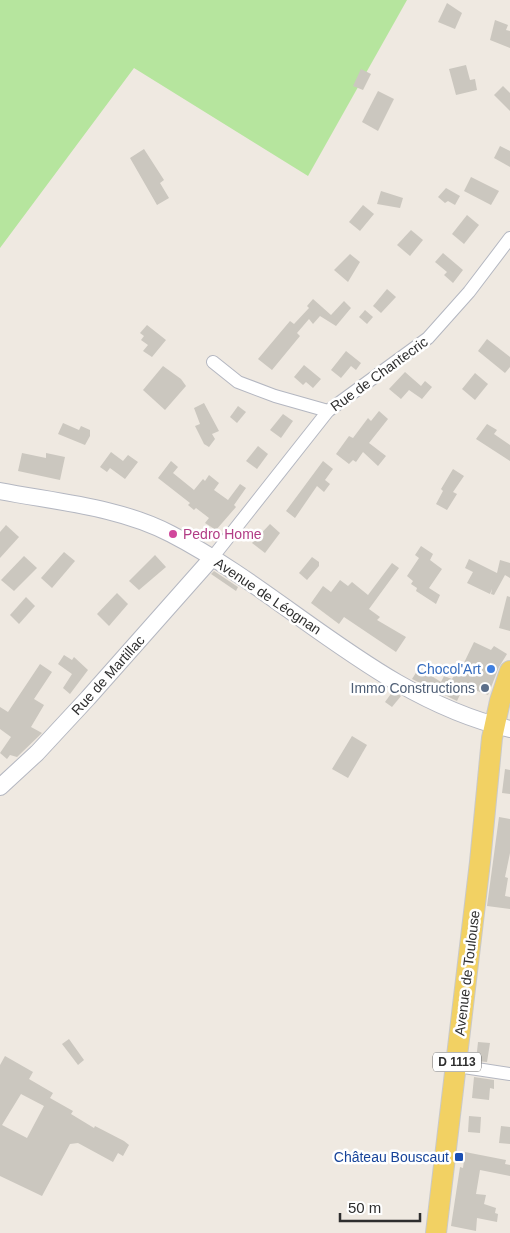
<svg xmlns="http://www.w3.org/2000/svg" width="510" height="1233" font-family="Arial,sans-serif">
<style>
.green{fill:#b6e59e}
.building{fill:#cbc7bf;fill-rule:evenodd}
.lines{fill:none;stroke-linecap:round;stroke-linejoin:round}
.minor-casing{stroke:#b4b7c1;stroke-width:14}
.tertiary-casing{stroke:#b4b7c1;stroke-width:18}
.primary-casing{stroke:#c9c9c9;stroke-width:22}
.minor{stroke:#fff;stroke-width:12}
.tertiary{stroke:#fff;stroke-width:16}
.primary{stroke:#f2d163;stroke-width:20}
.hotel-dot{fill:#d1479c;stroke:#fff;stroke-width:2}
.shop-dot{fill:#3f7fe0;stroke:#fff;stroke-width:2}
.service-dot{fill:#5c6f8a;stroke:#fff;stroke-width:2}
.transit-dot{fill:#1a4fb4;stroke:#fff;stroke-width:2}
.labels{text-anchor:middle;stroke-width:5;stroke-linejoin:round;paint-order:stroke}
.shield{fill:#fff;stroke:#6d6d6d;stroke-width:1}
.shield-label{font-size:12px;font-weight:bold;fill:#2e2e2e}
.street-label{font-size:14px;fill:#2e2e2e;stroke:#fff}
.hotel-label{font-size:14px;fill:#b23c85;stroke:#fff;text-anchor:start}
.shop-label{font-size:14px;fill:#366cbe;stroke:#fff;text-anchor:end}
.service-label{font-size:14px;fill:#4e5e75;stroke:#fff;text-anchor:end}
.transit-label{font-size:14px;fill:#164399;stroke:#fff;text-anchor:end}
</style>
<rect width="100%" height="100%" fill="#efe9e1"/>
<polygon class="green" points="0,0 407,0 308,176 134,68 0,248"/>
<g class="building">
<polygon points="447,3 462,13 455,29 438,22"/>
<polygon points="495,20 508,25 506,30 510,31 510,48 490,40"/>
<polygon points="466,65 470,80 475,79 477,90 456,95 449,69"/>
<polygon points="361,69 371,74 363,90 353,86"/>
<polygon points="503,86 510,93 510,111 494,95"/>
<polygon points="378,91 394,99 378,131 362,122"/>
<polygon points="500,146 510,151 510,167 494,158"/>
<polygon points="144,149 164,180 160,183 169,198 157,205 130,158"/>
<polygon points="471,177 499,191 491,205 464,191"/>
<polygon points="446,188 460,196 455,205 448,201 445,203 438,197"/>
<polygon points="381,191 403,198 400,208 377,204"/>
<polygon points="363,205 374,214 360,231 349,222"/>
<polygon points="467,215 479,225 464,244 452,234"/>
<polygon points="411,230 423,240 410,256 397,245"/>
<polygon points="443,253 463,270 453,283 444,275 447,272 435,262"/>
<polygon points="350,254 360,262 348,282 334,270"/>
<polygon points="387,289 396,297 381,313 373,306"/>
<polygon points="313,299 331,315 344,301 351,308 336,326 320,316 313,324 309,319 297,333 300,336 272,370 258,359 290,321 294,324 309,308 307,306"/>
<polygon points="365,310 373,317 367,324 359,317"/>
<polygon points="147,325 166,340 152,357 143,351 148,345 141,340 144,336 140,333"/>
<polygon points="487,339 510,357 510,367 505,373 478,351"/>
<polygon points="346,351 361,363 356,370 351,366 341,378 331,370"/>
<polygon points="304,365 321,379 313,388 306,382 303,385 294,377"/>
<polygon points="163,366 181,379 186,386 165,410 143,390"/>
<polygon points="405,372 421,386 425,381 432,387 422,399 409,390 401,399 389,389"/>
<polygon points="475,373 488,384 475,400 462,389"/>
<polygon points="204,403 219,431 212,434 215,439 209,447 204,444 195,426 200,424 194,408"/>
<polygon points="238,406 246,412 237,423 230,417"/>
<polygon points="379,411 388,419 369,443 386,456 378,466 363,452 356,462 353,460 349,464 336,454 349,436 353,438 368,418 371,421"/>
<polygon points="283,414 293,421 281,438 270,430"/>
<polygon points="63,423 79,430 81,426 90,430 90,436 85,445 58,434"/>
<polygon points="487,424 497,430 494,434 510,445 510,461 476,439"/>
<polygon points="258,446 268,454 257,469 246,461"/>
<polygon points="111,452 123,461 128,455 138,462 125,479 110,468 107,472 100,467"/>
<polygon points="22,453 46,458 46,453 65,457 60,480 18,471"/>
<polygon points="171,461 178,467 173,473 194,490 203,479 205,481 209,475 219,483 214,490 228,500 240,484 246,488 234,505 236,507 216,530 205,523 209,518 196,508 194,510 188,505 190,503 158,478"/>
<polygon points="323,461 333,469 325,480 330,484 324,492 317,486 295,518 286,511"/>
<polygon points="453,469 464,476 453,492 457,494 447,510 436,504 443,491 441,489"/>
<polygon points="270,524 280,533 265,553 252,543"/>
<polygon points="6,525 19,537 0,558 0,532"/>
<polygon points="421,546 433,554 430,560 442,569 429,588 440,595 436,604 416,591 417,588 411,584 413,581 407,576 419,558 415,555"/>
<polygon points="64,552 75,561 52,588 41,578"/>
<polygon points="155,555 166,567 139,590 129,581"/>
<polygon points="24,556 37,568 14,591 1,580"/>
<polygon points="312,557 319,562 319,566 307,580 299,573"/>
<polygon points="469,559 497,573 500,560 510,563 510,578 505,575 494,595 491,594 492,589 490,594 467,583 473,572 465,568"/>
<polygon points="392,563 399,568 369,609 380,617 377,620 406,637 396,652 344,617 339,624 311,603 323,586 331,592 340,580 348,586 352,582 368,595"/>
<polygon points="214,571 238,587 236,591 211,574"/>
<polygon points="117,593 128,604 109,626 97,614"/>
<polygon points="507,596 510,597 510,631 499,628"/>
<polygon points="26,597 35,606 19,624 10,615"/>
<polygon points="474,642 491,650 494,646 507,654 499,667 488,695 464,686 457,701 412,679 419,668 441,682 444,676 452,679 459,666 462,667"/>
<polygon points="64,655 72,660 74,657 88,670 70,694 63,688 72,674 58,664"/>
<polygon points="40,664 52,672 34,699 44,705 31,727 42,733 17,757 10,755 7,759 0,753 11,737 0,729 0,707 8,712"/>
<polygon points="393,691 401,696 392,707 385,702"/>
<polygon points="352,736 367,745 348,778 332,769"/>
<polygon points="505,769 510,770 510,794 502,793"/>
<polygon points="499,817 510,819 510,853 505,877 508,878 505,896 510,897 510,909 487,906"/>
<polygon points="69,1039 84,1060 78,1065 62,1044"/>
<polygon points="478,1042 490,1043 487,1062 476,1061"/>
<path d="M 5,1056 L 33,1072 L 29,1079 L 53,1093 L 50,1098 L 73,1111 L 71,1114 L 94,1128 L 95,1126 L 124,1141 L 129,1145 L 123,1156 L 118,1153 L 113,1162 L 78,1143 L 70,1144 L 42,1196 L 0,1176 L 0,1065 ZM 21,1094 L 44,1106 L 27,1138 L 2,1125 Z"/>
<polygon points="474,1077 494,1080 494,1089 490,1088 489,1100 472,1098"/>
<polygon points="469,1116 481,1117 480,1133 468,1132"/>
<polygon points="501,1126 510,1127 510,1144 499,1143"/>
<polygon points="465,1152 506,1160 505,1164 510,1165 510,1176 480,1170 476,1194 486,1195 484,1204 496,1208 495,1213 498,1214 497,1222 477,1218 476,1231 451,1226 460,1167 463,1168"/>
</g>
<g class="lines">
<g class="minor-casing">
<g id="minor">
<polyline points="213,362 238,382 275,396 328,411"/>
<polyline points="212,558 328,411 428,338 469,292 510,238"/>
<polyline points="457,1066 510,1074"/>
</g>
</g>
<g class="tertiary-casing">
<g id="tertiary">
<path d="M 0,491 C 57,502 120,507 171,534 C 287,594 380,699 510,729"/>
<polyline points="0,787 37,753 88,698 212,558"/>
</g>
</g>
<g class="primary-casing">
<polyline id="primary" points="436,1233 480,862 492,738 500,701 510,671"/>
</g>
<use href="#minor" class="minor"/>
<use href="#tertiary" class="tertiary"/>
<use href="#primary" class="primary"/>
</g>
<circle class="hotel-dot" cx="173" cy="534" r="5"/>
<circle class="shop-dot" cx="491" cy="669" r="5"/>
<circle class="service-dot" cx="485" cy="688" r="5"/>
<rect class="transit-dot" x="454" y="1152" width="10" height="10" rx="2.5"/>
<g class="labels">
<rect class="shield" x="433" y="1052.5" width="48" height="19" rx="4"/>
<g class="shield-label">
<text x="457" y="1066">D 1113</text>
</g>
<g class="street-label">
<text transform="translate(379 374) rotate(-36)" y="5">Rue de Chantecric</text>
<text transform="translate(268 596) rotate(34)" y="5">Avenue de Léognan</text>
<text transform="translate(108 675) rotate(-48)" y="5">Rue de Martillac</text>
<text transform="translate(467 973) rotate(-83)" y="5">Avenue de Toulouse</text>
</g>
<g class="hotel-label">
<text x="183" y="539">Pedro Home</text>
</g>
<g class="shop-label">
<text x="481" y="674">Chocol'Art</text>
</g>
<g class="service-label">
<text x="475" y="693">Immo Constructions</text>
</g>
<g class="transit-label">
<text x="449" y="1162">Château Bouscaut</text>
</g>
</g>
<path d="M340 1213v8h80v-8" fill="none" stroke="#2e2e2e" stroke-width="2.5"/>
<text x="348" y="1213" font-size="15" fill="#2e2e2e" stroke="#ffffff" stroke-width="4" paint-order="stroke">50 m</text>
</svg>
